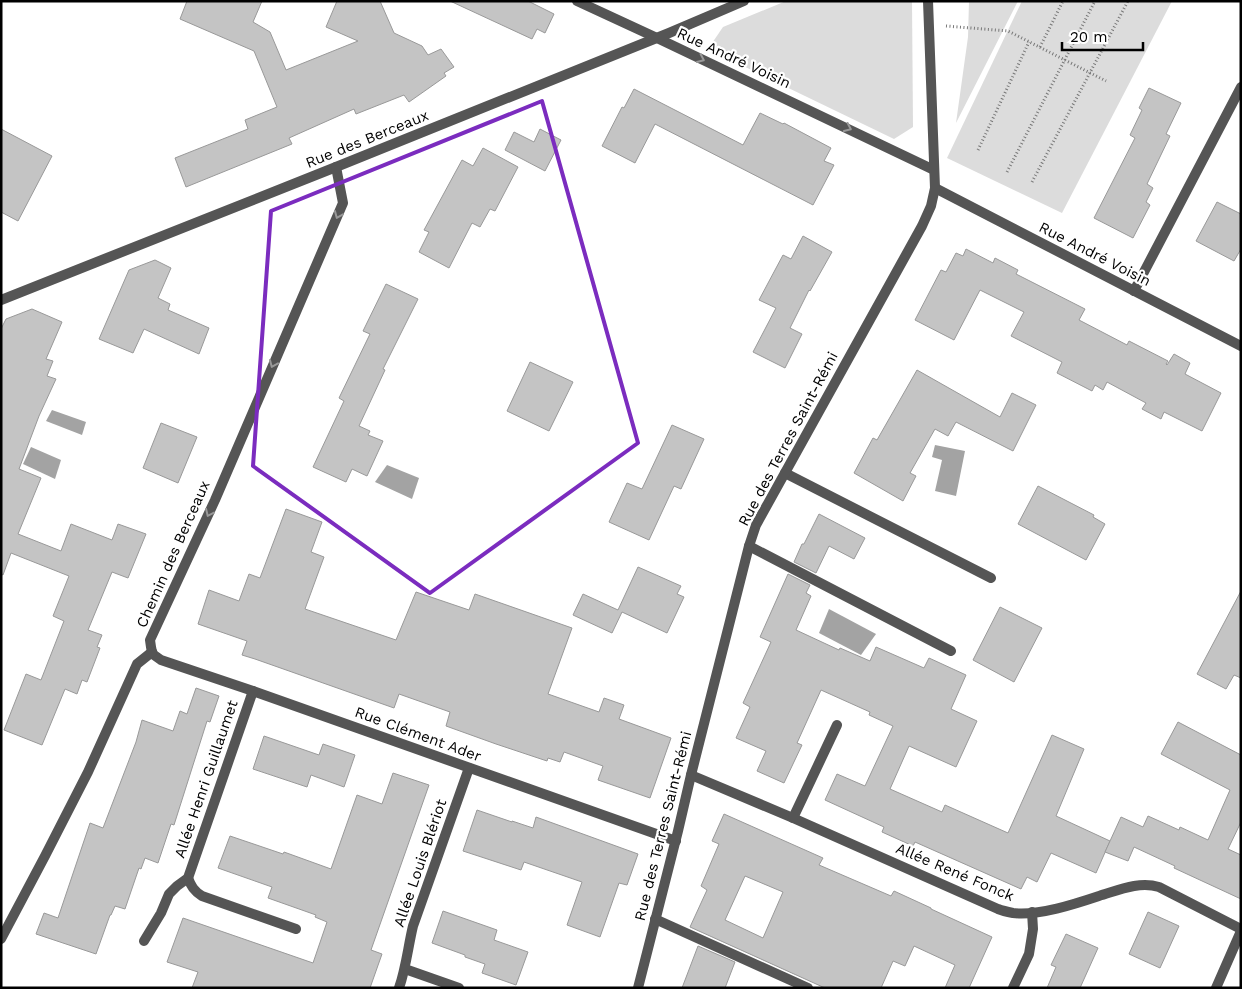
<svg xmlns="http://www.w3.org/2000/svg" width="1242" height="989" font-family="'Work Sans',sans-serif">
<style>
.green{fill:#dcdcdc}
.water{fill:#a3a3a3}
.building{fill:#c4c4c4;stroke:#999;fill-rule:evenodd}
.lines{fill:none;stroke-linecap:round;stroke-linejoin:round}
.path{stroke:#777;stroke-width:3;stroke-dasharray:1 2.5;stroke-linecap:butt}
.service{stroke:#555;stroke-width:10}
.minor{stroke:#555;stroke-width:10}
.oneway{stroke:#999}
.marked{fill:none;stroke:#7b2cbf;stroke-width:4;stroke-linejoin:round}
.labels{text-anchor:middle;stroke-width:4.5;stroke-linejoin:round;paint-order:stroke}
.street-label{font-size:15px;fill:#000;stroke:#fff}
</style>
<rect width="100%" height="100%" fill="#fff"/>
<g class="green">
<polygon points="786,1 912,1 913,127 894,139 708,49 723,27"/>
<polygon points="969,1 1018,1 956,123 968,37"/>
<polygon points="1022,1 1172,1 1062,213 947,158"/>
</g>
<g class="water">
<polygon points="52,410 86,422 82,435 46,421"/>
<polygon points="935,445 965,451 956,496 935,491 942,460 932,457"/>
<polygon points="31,447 61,460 55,479 23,464"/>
<polygon points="387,465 419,478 412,499 375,482"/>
<polygon points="829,609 876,634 861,655 819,633"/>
</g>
<g class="building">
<polygon points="187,1 262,1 253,22 270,32 286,70 358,41 326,27 337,1 380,1 394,33 422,46 428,55 441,49 454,67 444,73 446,76 409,102 404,95 356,114 354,109 289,138 292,144 186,187 175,158 248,129 245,120 277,107 254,51 180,19"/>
<polygon points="450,1 528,1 554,14 545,33 537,29 532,39"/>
<polygon points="1149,88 1181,103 1166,134 1170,136 1147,184 1153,188 1146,202 1150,205 1133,238 1094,218 1135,138 1130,135 1142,110 1139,108"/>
<polygon points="634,89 743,145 760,113 783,124 784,123 831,148 824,161 834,165 813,205 655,124 635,163 602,146 622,107 624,108"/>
<polygon points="1,129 52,156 18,221 1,212"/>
<polygon points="540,129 561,140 545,171 505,150 514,132 534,142"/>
<polygon points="483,148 518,167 495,211 490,209 480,227 472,223 449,268 419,252 429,232 424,230 462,160 473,166"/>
<polygon points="1217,202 1241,214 1241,249 1234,261 1196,241"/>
<polygon points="803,236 832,252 810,291 809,290 790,328 802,334 785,368 753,352 776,308 759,300 783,255 791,259"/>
<polygon points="966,249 993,263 995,258 1018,270 1016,274 1085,309 1079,320 1127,345 1129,341 1168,361 1166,364 1167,365 1174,354 1190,363 1185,374 1221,393 1202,431 1164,412 1161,419 1142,409 1146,403 1107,382 1103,390 1095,385 1092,391 1057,373 1062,362 1011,336 1024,312 980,290 954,340 915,320 941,270 946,272 956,253 963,256"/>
<polygon points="155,260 171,268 158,298 170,304 168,310 209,328 199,354 144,329 133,353 99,339 129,270"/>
<polygon points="386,284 418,299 383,369 385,370 359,426 370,431 368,435 383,441 367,476 352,469 346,482 313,467 344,401 339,398 370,334 363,331"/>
<polygon points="32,309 62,322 46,359 53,361 47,376 56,379 39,416 19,469 41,478 18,534 61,551 71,524 112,540 118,524 146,534 128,578 112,572 88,630 102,635 97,647 100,648 87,682 82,680 77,694 65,689 42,745 4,730 26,674 41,680 64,621 53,616 69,576 11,553 3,575 1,574 1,329 6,319"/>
<polygon points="530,362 573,382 549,431 507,411"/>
<polygon points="917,370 1000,417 1012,393 1036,405 1013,451 956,422 948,436 935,429 910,473 916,476 903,501 854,473 873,438 877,440"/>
<polygon points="161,423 197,437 178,483 143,468"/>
<polygon points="672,425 704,439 681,489 674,486 649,540 609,522 627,483 642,489"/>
<polygon points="1038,486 1094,515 1093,517 1105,524 1086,560 1018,524"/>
<polygon points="286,509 322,522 311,552 324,557 305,609 396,640 416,592 469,610 475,594 572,628 548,694 599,712 604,698 624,705 619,719 671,738 650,798 598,780 603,766 564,752 560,762 548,758 547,761 496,744 446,726 450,712 399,694 394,708 255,659 242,655 247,641 198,624 209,590 239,601 249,574 260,578"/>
<polygon points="819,514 865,538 854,559 829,546 816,573 794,562 802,544 804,544"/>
<polygon points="638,567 681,586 677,594 684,597 667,633 622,612 612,633 573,615 583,594 618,610"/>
<polygon points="788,574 810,585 806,593 811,596 796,630 839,650 840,648 870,661 876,647 924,668 929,658 966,675 951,709 977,721 956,767 909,746 890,789 942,812 945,805 1008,833 1052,735 1084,749 1056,816 1110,841 1096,873 1051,853 1037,882 1027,877 1021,889 915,842 913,846 882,832 884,827 825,800 837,774 865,786 893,726 869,715 870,712 821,690 797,743 802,745 784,783 757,771 766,751 736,738 750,707 743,703 771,642 760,637"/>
<polygon points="1241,591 1241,678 1234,675 1226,689 1197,674"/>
<polygon points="1000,607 1042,628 1014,682 973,660"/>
<polygon points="196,688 219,696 210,722 207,721 174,825 171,824 158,863 145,858 141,869 139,868 125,909 115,906 111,915 110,915 96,954 36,934 44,913 58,918 90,823 103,828 136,742 142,720 173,731 180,711 187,714"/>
<polygon points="1178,722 1241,755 1241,822 1228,849 1241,855 1241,899 1174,868 1175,866 1134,847 1128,861 1105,852 1121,817 1143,827 1148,816 1179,830 1180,827 1208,840 1230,790 1161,754"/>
<polygon points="264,736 319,755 323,744 355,755 344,787 311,775 307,787 253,769"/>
<polygon points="393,773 429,785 371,950 382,954 370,988 192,988 198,972 167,962 183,918 313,963 327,922 315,917 316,915 268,898 272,887 218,868 230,836 283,854 284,852 331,869 357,795 382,804"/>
<polygon points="477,810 512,822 512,821 533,828 536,817 638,854 627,885 619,883 600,937 567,925 582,882 524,862 521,870 463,851"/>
<path d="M 724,814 L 823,858 L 819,865 L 891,896 L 894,891 L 931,908 L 931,909 L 992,937 L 969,988 L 945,988 L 955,965 L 914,946 L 905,966 L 893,961 L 881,988 L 825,988 L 690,927 L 707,890 L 701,886 L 719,844 L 712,841 ZM 745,876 L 783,892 L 763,938 L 725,920 Z"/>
<polygon points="443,911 497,930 494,940 528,952 516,985 482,973 485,964 465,957 465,955 432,943"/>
<polygon points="1148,912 1179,926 1160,968 1129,954"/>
<polygon points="1066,934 1098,948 1080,988 1047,988 1056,967 1051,965"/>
<polygon points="698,946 735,962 725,988 682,988"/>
</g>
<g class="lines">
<g class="path">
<polyline points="946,26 1008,31 1106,81"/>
<polyline points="1040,47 1063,1"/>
<polyline points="978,150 1029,42"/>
<polyline points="1007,172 1095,1"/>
<polyline points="1032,182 1128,1"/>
</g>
<g class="service">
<polyline points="785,473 991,578"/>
<polyline points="749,546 951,651"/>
</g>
<g class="minor">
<polyline points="577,1 657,38 934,170"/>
<polyline points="935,188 1241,346"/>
<polyline points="1134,291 1241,87"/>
<polyline points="1,300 336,167 669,33 744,1"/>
<polyline points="152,652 154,655 161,660 253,691 676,841"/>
<polyline points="152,652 151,647 150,640 215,500 343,203 336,167"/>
<path d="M 691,775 L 793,818 L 998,909 C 1003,911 1008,912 1013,913 C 1039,916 1075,904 1099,896 C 1119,890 1139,881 1159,887 L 1241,929"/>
<polyline points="793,818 837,725"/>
<path d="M 188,878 C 191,886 194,891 202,896 L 296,929"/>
<polyline points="655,919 808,988"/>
<polyline points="1,939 45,856 88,772 137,664 152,652"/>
<polyline points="144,941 161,913 169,894 177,886 188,878 253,691"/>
<polyline points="405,969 459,988"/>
<path d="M 399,988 C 406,968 408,947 413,926 L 469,768"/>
<polyline points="638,988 678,831 691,775 749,546 756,525 922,226 931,206 935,188 928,1"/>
<polyline points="1013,988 1029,954 1033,929 1032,912"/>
<polyline points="1216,988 1241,931"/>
</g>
</g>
<defs><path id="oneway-chevron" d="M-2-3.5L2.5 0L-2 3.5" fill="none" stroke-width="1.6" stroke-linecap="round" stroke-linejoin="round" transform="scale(1.25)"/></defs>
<g class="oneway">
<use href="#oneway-chevron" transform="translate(701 59) rotate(25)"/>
<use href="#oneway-chevron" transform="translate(848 128) rotate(25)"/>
<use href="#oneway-chevron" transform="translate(338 215) rotate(113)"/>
<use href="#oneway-chevron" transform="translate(273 364) rotate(113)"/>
<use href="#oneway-chevron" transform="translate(209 513) rotate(115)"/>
</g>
<path class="marked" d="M 542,101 L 638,443 L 430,593 L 253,466 L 271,211 Z"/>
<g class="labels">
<g class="street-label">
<text transform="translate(734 58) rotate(25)" y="5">Rue André Voisin</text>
<text transform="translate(367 139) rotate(-22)" y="5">Rue des Berceaux</text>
<text transform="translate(1095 254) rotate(27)" y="5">Rue André Voisin</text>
<text transform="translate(788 439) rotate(-62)" y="5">Rue des Terres Saint-Rémi</text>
<text transform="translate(173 554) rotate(-66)" y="5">Chemin des Berceaux</text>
<text transform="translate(418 734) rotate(20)" y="5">Rue Clément Ader</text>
<text transform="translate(206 779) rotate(-71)" y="5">Allée Henri Guillaumet</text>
<text transform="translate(663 826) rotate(-76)" y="5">Rue des Terres Saint-Rémi</text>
<text transform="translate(420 863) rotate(-71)" y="5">Allée Louis Blériot</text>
<text transform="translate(955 872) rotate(23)" y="5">Allée René Fonck</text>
</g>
</g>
<rect width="1242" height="989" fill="none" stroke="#000000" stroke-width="5"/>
<path d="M1062 42v8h81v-8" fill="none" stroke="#000000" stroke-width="2.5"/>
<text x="1070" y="42" font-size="15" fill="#000000" stroke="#ffffff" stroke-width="4" paint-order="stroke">20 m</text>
</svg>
